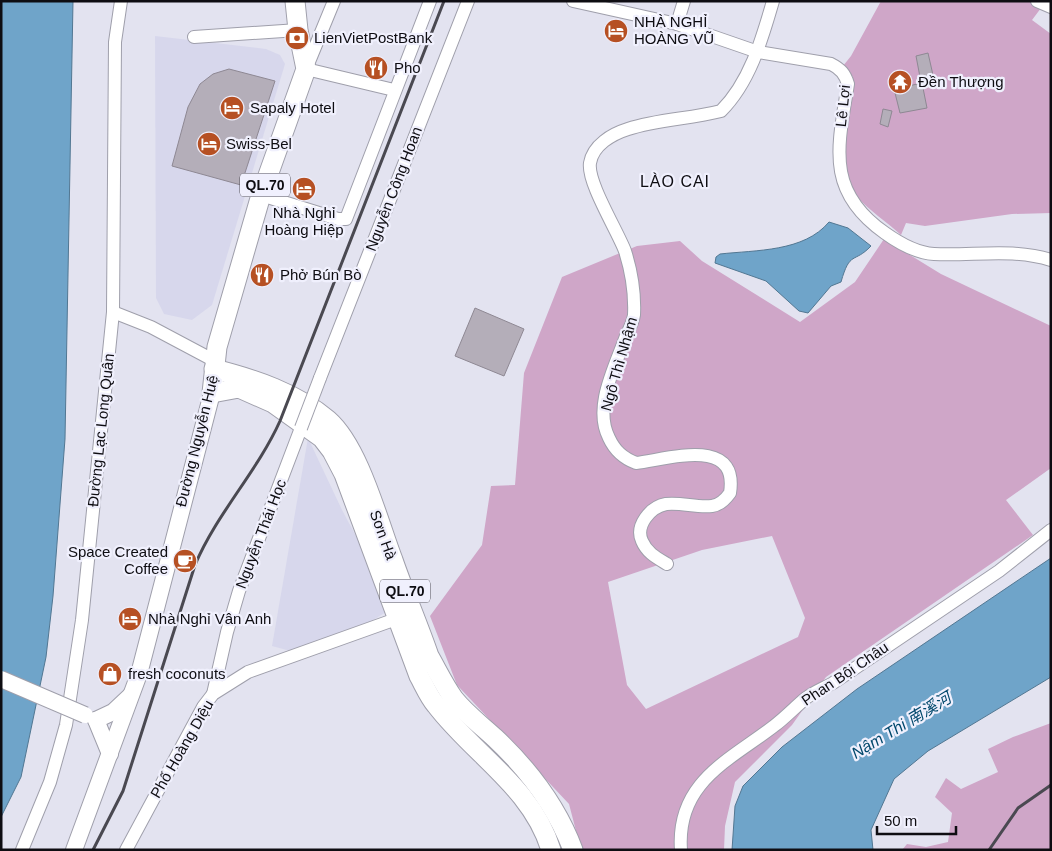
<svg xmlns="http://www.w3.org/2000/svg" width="1052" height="851" font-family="Arial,'Noto Sans SC',sans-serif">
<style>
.built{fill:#d7d7ec}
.green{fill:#cfa6c8;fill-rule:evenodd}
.water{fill:#6fa4c9;stroke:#527792}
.building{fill:#b4aeb9;stroke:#8e8893}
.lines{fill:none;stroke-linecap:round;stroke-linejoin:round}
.minor-casing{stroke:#9f9fab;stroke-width:14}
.major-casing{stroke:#9f9fab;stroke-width:18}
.highway-casing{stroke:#9f9fab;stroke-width:21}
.minor{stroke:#fff;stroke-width:12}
.major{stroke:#fff;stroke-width:16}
.highway{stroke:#fff;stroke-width:19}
.rail{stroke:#4a4951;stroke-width:3}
.minor-bridge-casing{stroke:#9f9fab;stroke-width:14;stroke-linecap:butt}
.major-bridge-casing{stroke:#9f9fab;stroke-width:18;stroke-linecap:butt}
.minor-bridge{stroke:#fff;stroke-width:12}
.major-bridge{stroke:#fff;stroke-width:16}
.labels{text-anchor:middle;stroke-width:4.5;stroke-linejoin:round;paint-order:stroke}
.shield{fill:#f0f0fd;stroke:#525158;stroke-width:1}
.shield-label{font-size:14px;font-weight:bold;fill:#0e0d12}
.poi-label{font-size:15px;fill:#0e0d12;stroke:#f0f0fd;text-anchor:start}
.street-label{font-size:15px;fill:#0e0d12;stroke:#f0f0fd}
.neighbourhood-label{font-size:16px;letter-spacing:1px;fill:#0e0d12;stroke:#f0f0fd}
.water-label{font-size:16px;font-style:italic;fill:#01486c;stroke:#f0f0fd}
</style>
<rect width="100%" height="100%" fill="#e3e3f0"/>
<g class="built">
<polygon points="155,36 266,49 280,55 285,64 212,305 192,320 164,314 156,298"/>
<polygon points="308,438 342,510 394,607 341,640 294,652 272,646"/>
</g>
<g class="green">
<path d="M 881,1 L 1032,1 L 1041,8 L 1032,20 L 1051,34 L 1051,213 L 1012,214 L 925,226 L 906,223 L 901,235 C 887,222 870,211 857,197 C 835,172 848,107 853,77 L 843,66 L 851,56 Z"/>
<path d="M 884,239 L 941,274 L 1051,326 L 1051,468 L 1006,500 L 1033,535 L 826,677 L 792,725 L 735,782 L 725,826 L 724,850 L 581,850 L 569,804 L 457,685 L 430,616 L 482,545 L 491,486 L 515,485 L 524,373 L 562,277 L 637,246 L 680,241 L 702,261 L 800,322 L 855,282 ZM 772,536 L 805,618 L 798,637 L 646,709 L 627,685 L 608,582 L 702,550 Z"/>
<polygon points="1051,723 1051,850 902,850 907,844 926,847 948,842 952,813 935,797 946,778 961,789 998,772 988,749 1013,737"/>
</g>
<g class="water">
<polygon points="1,1 73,1 65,439 53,596 46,657 21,777 1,817"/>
<path d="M 829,222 L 848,228 L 871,246 C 854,264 850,250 841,282 L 831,286 L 808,313 L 799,311 L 766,281 L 715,263 L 716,257 L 720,254 C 756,250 804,252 829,222 Z"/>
<polygon points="1051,558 1051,677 928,751 894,779 871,830 873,850 732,850 735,806 743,786 782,747 857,689"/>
</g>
<g class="building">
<polygon points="928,53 933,75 920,77 916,56"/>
<polygon points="229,69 275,81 241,185 172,166 188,107 200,84 213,74"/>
<polygon points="922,83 927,108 900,113 894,89"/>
<polygon points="883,109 892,111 888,127 880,124"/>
<polygon points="475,308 524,329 504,376 455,356"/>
</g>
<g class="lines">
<g class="minor-casing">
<g id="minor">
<polyline points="334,1 306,69 394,90"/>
<path d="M 573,1 L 677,24 L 758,52 L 831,64 C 841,69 845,74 848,84 C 838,147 825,191 885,233 C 899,243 916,253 934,254 C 973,256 1013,248 1051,260"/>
<polyline points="1037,1 1051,7"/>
<polyline points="677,24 684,1"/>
<polyline points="194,37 298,30"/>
<polyline points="261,195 338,219 346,219 430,1"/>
<polyline points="113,312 151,327 215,361"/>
<polyline points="320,378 468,1"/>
<path d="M 667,564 C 657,558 647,553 642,541 C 635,526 650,507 666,504 C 681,502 697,508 712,506 C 720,505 725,500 730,493 C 739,436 669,459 636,463 C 623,458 615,451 609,438 C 593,407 615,367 626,336 C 629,330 633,322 634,315 C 635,294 631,270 625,251 C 617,230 587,182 590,163 C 593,145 612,134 628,129 C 658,119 690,119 721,111 C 750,82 762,39 773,1"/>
<polyline points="213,694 227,632 239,591 301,428"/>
<polyline points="22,850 50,782 66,725 82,620 113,312 115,42 121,1"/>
<polyline points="126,850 203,707 213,694 248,672 399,618"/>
<path d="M 681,850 C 676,782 730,760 774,726 C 785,718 795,707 806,698 C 814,692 824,688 833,683 L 999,571 L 1051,530"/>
</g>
</g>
<g class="major-casing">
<g id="major">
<polyline points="96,720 113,712 130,696"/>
<polyline points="96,720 110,754"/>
<polyline points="74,850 139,674 212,393"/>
</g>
</g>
<g class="highway-casing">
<g id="highway">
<path d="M 295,1 L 298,30 L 306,69 L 261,195 L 217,347 L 212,393 L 239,388 L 273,403 L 322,438 L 332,451 L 344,474 L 419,676 C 424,685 429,697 436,705 C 474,755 532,787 551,850"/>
<path d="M 214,369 C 254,379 296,393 328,420 C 359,447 378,521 393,560 C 404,592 418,624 429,656 C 437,670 444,685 454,699 C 466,714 481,725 495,738 C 529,770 557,807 573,850"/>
</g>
</g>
<use href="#minor" class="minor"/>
<use href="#major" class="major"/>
<use href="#highway" class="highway"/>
<g class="rail">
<path d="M 93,850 L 123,791 L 195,565 C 217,513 257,472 280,421 L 444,1"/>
<polyline points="989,850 1018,808 1051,785"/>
</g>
<g class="minor-bridge-casing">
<polyline id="minor-bridge" points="301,428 320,378"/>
</g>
<g class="major-bridge-casing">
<polyline id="major-bridge" points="1,679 85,715"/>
</g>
<use href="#minor-bridge" class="minor-bridge"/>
<use href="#major-bridge" class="major-bridge"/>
</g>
<defs>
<g id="hotel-disc" transform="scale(1.25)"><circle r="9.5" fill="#b65023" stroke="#f0f0fd"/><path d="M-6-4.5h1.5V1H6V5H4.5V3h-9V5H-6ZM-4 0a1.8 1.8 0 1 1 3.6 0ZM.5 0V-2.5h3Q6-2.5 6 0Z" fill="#fff"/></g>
<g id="bank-disc" transform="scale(1.25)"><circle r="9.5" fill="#b65023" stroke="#f0f0fd"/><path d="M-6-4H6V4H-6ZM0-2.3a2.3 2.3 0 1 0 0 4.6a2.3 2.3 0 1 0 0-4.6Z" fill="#fff"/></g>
<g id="restaurant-disc" transform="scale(1.25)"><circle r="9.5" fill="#b65023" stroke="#f0f0fd"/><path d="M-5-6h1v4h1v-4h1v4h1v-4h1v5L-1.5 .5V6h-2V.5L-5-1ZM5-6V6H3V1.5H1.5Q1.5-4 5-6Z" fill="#fff"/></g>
<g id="temple-disc" transform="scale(1.25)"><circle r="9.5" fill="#b65023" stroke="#f0f0fd"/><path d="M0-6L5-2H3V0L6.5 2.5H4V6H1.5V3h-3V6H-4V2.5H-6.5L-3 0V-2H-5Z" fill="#fff"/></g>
<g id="cafe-disc" transform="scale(1.25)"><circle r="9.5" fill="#b65023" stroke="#f0f0fd"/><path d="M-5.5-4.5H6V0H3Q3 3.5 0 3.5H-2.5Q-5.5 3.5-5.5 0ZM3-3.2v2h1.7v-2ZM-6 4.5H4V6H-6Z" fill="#fff"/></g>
<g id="shop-disc" transform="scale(1.25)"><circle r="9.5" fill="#b65023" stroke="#f0f0fd"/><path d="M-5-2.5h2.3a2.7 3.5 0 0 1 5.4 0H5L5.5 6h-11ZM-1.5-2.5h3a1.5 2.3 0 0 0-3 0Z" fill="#fff"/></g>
</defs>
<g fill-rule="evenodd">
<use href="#hotel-disc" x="616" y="31"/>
<use href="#bank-disc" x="297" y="38"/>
<use href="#restaurant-disc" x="376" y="68"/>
<use href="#temple-disc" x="900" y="82"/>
<use href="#hotel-disc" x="232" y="108"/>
<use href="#hotel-disc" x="209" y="144"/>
<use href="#hotel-disc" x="304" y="189"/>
<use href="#restaurant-disc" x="262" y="275"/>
<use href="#cafe-disc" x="185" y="561"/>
<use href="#hotel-disc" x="130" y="619"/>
<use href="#shop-disc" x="110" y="674"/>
</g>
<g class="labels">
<g class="shield">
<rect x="240" y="173.5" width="50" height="23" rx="4"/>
<rect x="380" y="579.5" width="50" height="23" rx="4"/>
</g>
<g class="shield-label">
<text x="265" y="190">QL.70</text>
<text x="405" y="596">QL.70</text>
</g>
<g class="poi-label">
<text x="634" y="27">NHÀ NGHỈ<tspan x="634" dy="17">HOÀNG VŨ</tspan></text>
<text x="314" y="43">LienVietPostBank</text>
<text x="394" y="73">Pho</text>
<text x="918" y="87">Đền Thượng</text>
<text x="250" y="113">Sapaly Hotel</text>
<text x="226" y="149">Swiss-Bel</text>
<text x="304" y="218" text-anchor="middle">Nhà Nghỉ<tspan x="304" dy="17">Hoàng Hiệp</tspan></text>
<text x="280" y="280">Phở Bún Bò</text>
<text x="168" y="557" text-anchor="end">Space Created<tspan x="168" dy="17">Coffee</tspan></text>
<text x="148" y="624">Nhà Nghỉ Vân Anh</text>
<text x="128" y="679">fresh coconuts</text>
</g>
<g class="street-label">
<text transform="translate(843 106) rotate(-84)" y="5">Lê Lợi</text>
<text transform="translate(394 189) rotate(-69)" y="5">Nguyễn Công Hoan</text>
<text transform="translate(619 364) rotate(-74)" y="5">Ngô Thì Nhậm</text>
<text transform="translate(101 430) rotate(-84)" y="5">Đường Lạc Long Quân</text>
<text transform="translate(197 441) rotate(-76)" y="5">Đường Nguyễn Huệ</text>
<text transform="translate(261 534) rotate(-69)" y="5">Nguyễn Thái Học</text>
<text transform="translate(383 535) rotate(70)" y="5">Sơn Hà</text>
<text transform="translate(845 674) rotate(-34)" y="5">Phan Bội Châu</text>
<text transform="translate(182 749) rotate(-60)" y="5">Phố Hoàng Diệu</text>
</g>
<g class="neighbourhood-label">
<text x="675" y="187">LÀO CAI</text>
</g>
<g class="water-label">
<text transform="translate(901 725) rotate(-31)" y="6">Nậm Thi 南溪河</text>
</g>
</g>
<rect width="1052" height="851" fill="none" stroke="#0e0d12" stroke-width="5"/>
<path d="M877 826v8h79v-8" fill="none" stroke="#0e0d12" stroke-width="2.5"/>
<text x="884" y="826" font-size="15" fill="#0e0d12" stroke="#f0f0fd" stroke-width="4" paint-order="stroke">50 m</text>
</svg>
